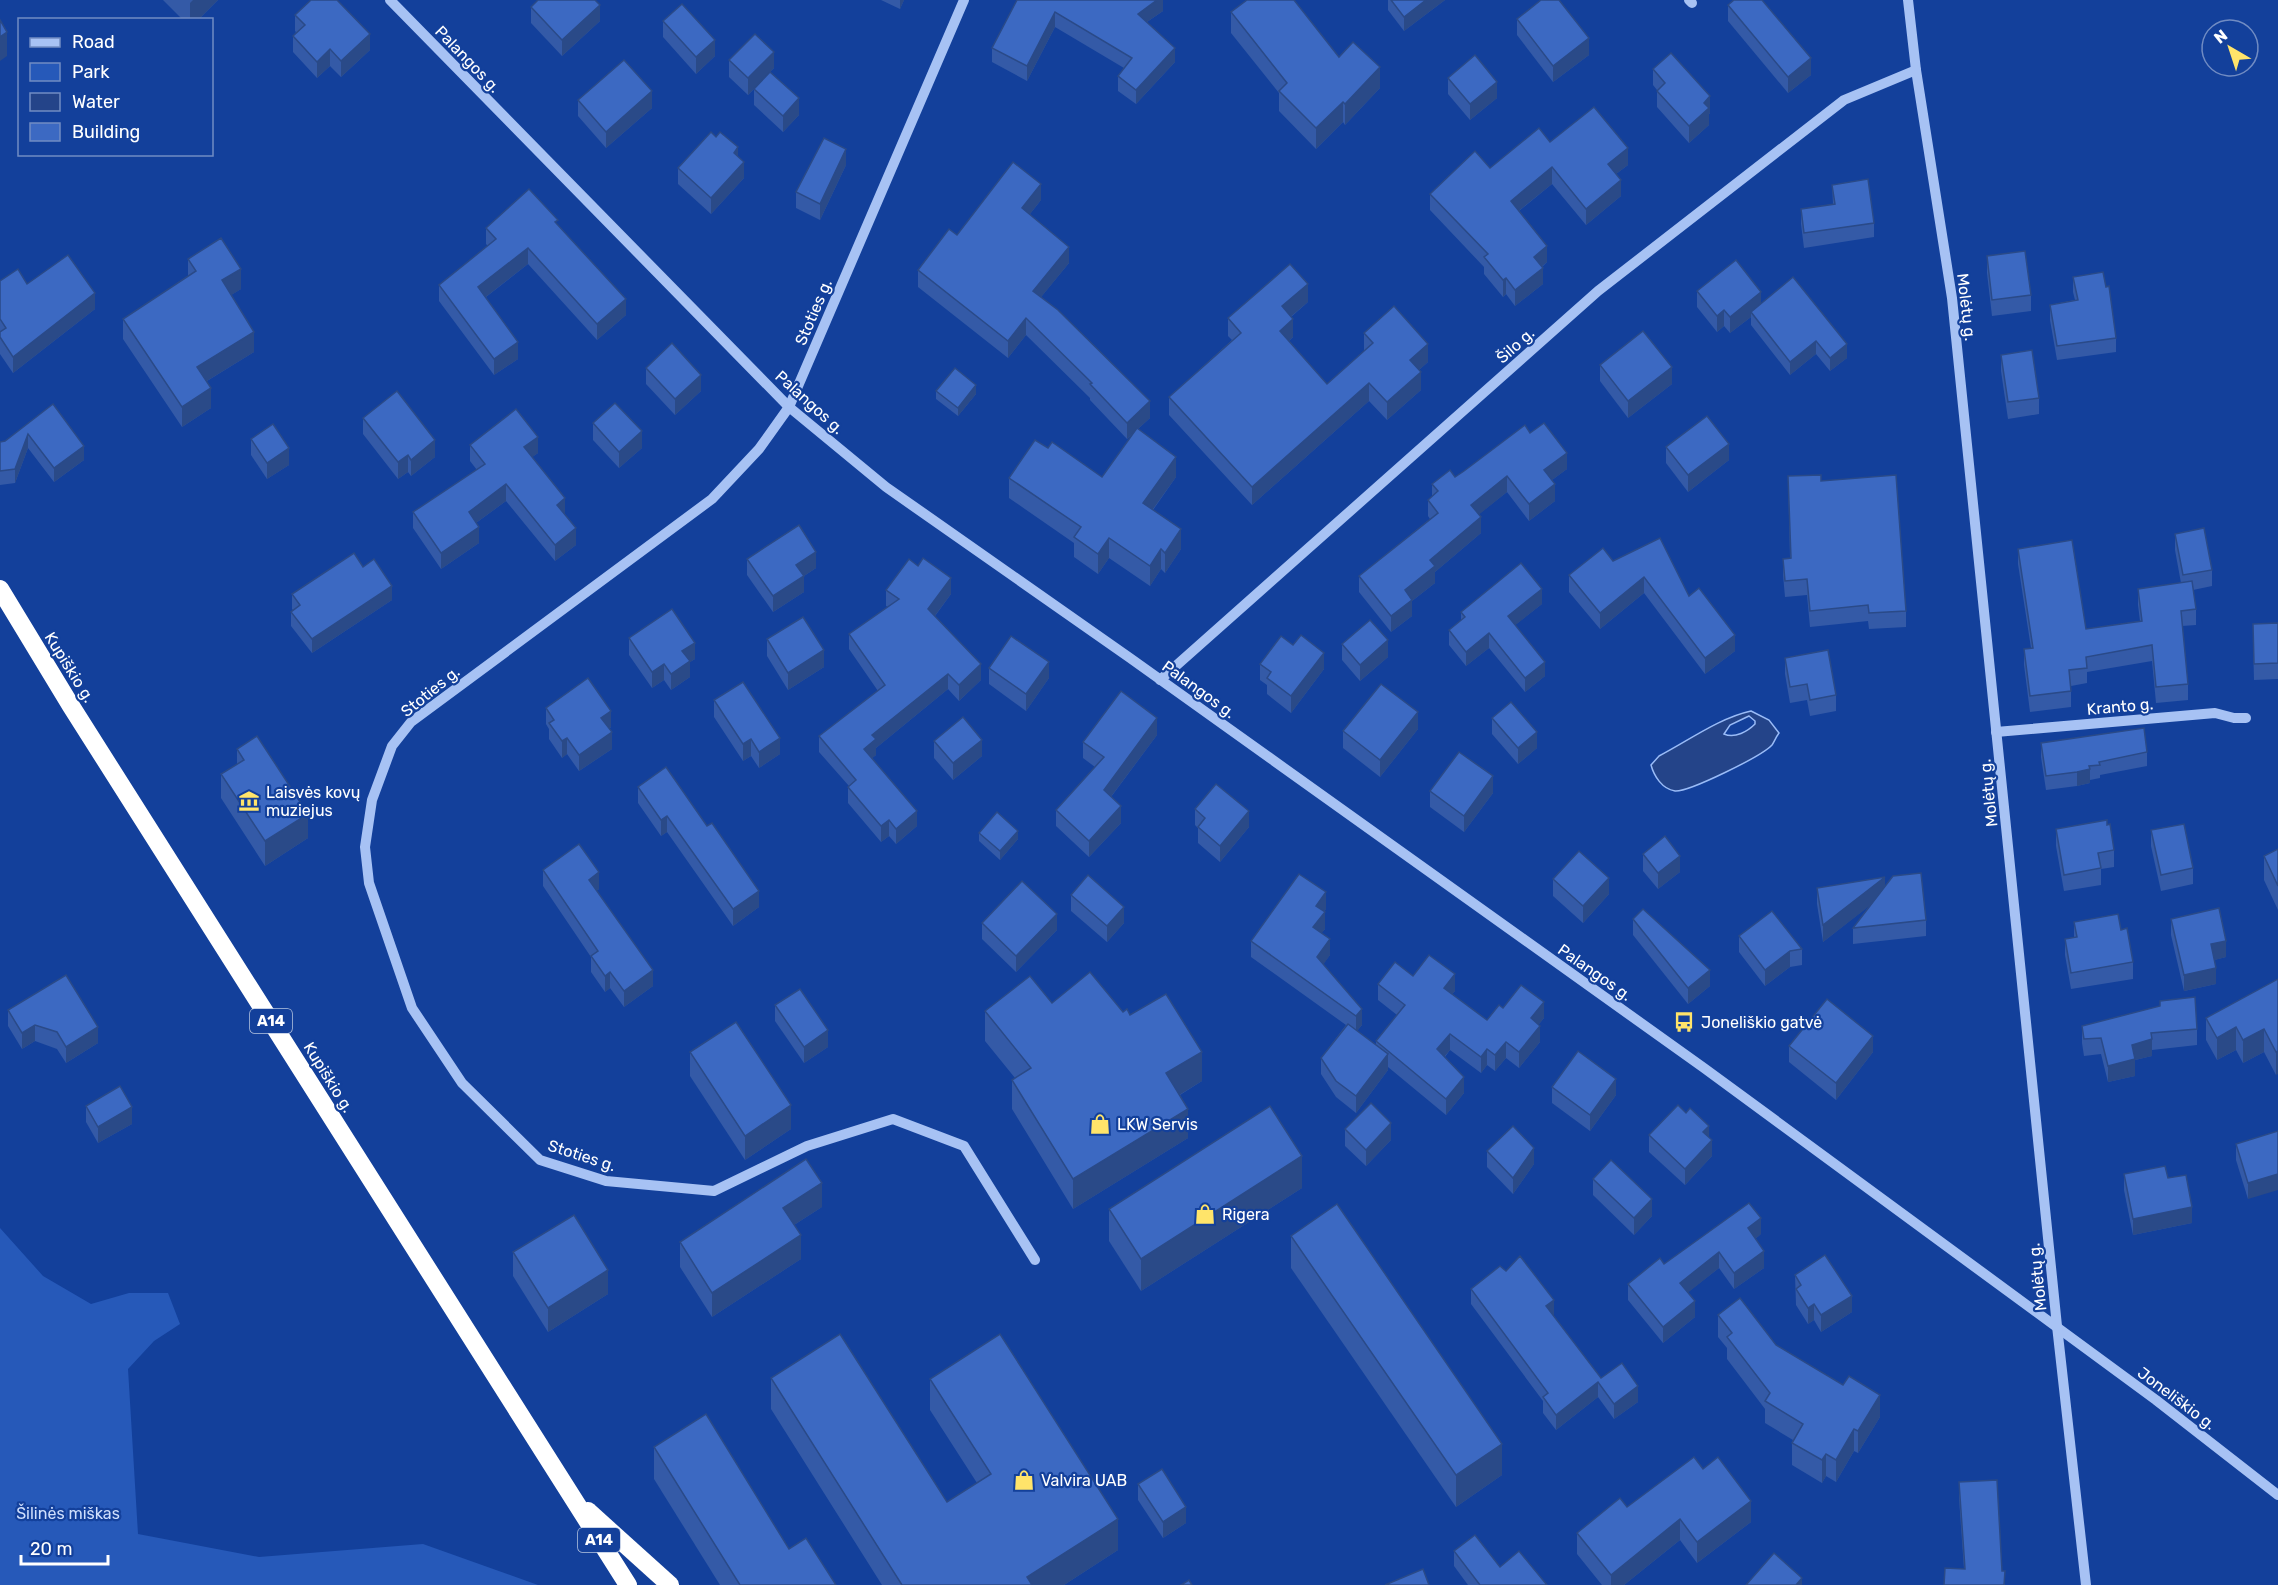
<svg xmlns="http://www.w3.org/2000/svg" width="2278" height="1585" font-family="Rubik,sans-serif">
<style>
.green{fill:#2659b9}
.water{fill:#244489;stroke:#99bbf7;stroke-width:1.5;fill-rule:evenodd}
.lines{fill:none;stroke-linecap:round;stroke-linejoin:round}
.minor{stroke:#a7c2f4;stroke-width:10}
.highway{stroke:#fff;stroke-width:18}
.wall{fill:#345aa7}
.shaded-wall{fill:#2a4a88}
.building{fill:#3c69c2;stroke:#2a4a88;stroke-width:1.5}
.labels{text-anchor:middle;stroke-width:4.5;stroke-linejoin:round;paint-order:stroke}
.shield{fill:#13409b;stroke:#b8c6e1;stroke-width:1.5}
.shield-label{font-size:15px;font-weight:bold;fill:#fff}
.street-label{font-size:16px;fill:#fff;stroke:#13409b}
.poi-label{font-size:16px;fill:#fff;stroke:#13409b;text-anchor:start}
.park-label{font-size:16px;fill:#cfdffd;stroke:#13409b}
</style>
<rect width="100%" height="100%" fill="#13409b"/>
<polygon class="green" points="0,1228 43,1276 91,1304 129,1293 168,1293 180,1324 154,1341 128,1369 138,1534 259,1557 423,1544 538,1585 0,1585"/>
<path class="water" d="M 1751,711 L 1769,720 L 1779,733 C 1776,737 1774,742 1772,745 C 1762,756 1689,792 1675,791 C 1662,789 1654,776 1651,765 L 1659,756 C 1688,741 1719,718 1751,711 ZM 1749,716 L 1755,721 L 1755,724 C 1748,731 1735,739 1724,734 L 1730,725 Z"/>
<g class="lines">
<g class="minor">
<polyline points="390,0 789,407 886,487 1130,658 1704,1068 2156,1400 2278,1495"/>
<polyline points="964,0 789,407 759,449 712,499 411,722 392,746 372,800 365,847 369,883 412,1008 462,1083 540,1160 606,1181 714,1191 807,1146 893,1119 964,1146 1035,1260"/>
<polyline points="1689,0 1692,3"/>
<polyline points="1908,0 1916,70 1952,298 2057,1326 2086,1585"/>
<polyline points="1160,680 1598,291 1844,100 1916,70"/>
<polyline points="1996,732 2215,713 2234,718 2246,718"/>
</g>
<g class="highway">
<polyline points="0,589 71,706 628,1585"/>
<polyline points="588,1511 670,1585"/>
</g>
</g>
<g class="wall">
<polygon points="163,0 218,0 198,20 183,20"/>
<polygon points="881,0 904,0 900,9"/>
<polygon points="1017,0 1163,0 1163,11 1147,22 1175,62 1136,104 1118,91 1118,76 1124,68 1055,27 1027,81 992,62 992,48"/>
<polygon points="1388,0 1445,0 1404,31 1388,10"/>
<polygon points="1728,5 1811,75 1788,93 1728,21"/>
<polygon points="531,7 600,21 562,56 531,23"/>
<polygon points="1231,12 1339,57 1380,88 1345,125 1343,122 1316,149 1279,111 1279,93 1231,33"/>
<polygon points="295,15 370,50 341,77 330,66 317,78 293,52 293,36 296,32 295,31"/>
<polygon points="1517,19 1589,55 1553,82 1517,35"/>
<polygon points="663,21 715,56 696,74 663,37"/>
<polygon points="729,60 774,68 770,72 799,115 783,132 754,105 754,89 748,95 729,77"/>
<polygon points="1653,69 1710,113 1709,114 1709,125 1689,143 1657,107 1657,90 1653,85"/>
<polygon points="1448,78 1497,98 1470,120 1448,94"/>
<polygon points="578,100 652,108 606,148 578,116"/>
<polygon points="1550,142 1628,165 1616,174 1621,196 1586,225 1552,184 1519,211 1547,262 1542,267 1543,284 1515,306 1506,294 1503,297 1484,274 1484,267 1430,210 1430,194"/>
<polygon points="846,165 820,220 796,208 796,192"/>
<polygon points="678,168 744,178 711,214 678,184"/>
<polygon points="1832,185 1874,223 1874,237 1804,248 1801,224 1801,209 1833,204"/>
<polygon points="1041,200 1030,214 1069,263 1041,297 1150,418 1138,429 1176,477 1153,510 1181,549 1165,573 1161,569 1150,586 1109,558 1098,574 1074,557 1074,543 1009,498 1009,478 1048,448 1102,477 1133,434 1127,439 1090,400 1090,398 1026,335 1008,358 918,287 918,270 957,235"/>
<polygon points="558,225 626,315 597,340 528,264 486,297 518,359 494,375 439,301 439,285 488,246 486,244 486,228"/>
<polygon points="1987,256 2031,295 2031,311 1992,316 1987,273"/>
<polygon points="188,259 241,289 231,295 254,352 207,381 211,408 182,427 123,339 123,319 188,276"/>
<polygon points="2073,277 2116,338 2116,352 2057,360 2050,320 2050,305 2075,300 2073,292"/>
<polygon points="0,281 27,284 95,309 13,373 0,354"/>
<polygon points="1697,291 1761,303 1847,358 1830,371 1816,354 1790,375 1751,325 1751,317 1730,333 1724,326 1717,332 1697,307"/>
<polygon points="1308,302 1291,317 1293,337 1289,341 1327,384 1364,351 1364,333 1428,362 1419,370 1421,390 1387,420 1369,401 1252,505 1169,415 1169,397 1232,340 1228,336 1228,318"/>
<polygon points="2001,355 2039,398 2039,414 2008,419 2001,371"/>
<polygon points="1600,365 1672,384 1628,418 1600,381"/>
<polygon points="646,368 701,391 675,415 646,384"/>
<polygon points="936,391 976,394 958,416 936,399"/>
<polygon points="53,404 84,460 54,482 28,448 15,483 0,485 0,442 5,441"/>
<polygon points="363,418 435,457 411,476 408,472 398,479 363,434"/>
<polygon points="593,423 642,448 619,468 593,440"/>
<polygon points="1530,433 1567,469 1552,480 1555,501 1529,521 1507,492 1479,514 1481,533 1435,572 1435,583 1412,601 1412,616 1391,632 1359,592 1359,576 1430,519 1428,516 1428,500 1432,496 1432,484 1455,477"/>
<polygon points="251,439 289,465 267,479 251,455"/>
<polygon points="470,445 538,453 532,457 565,515 576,545 555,561 506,501 476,523 479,543 441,569 413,528 413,512 477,470 470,461"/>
<polygon points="1666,447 1729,460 1688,492 1666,463"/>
<polygon points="1788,476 1821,481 1906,611 1906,627 1869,629 1868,621 1810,627 1807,595 1785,597 1783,575 1783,559 1790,558"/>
<polygon points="2175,534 2212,570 2212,586 2193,590 2196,609 2196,625 2182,626 2188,684 2188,700 2156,703 2152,661 2087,672 2087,683 2071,686 2071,707 2030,712 2024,665 2024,649 2031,648 2018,564 2018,549 2086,629 2140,621 2138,605 2138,589 2181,583 2175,550"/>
<polygon points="747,559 816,568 804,576 804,592 773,612 747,575"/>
<polygon points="1613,561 1689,596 1735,651 1705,674 1644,593 1600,629 1569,592 1569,575"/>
<polygon points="363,567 392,600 312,653 291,626 291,612 293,610 292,609 292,594"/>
<polygon points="886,590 951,594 935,616 981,680 959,701 948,689 876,748 876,755 872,758 917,826 896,844 889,836 881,842 848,803 848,787 849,786 819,752 819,736 878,691 849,649 849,634 888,607 886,606"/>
<polygon points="1542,604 1515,625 1545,676 1525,692 1489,648 1466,666 1449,645 1449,630 1461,621 1461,612"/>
<polygon points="2278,623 2278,679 2254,680 2253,640"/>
<polygon points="629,638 695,659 690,662 690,677 671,690 664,680 652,688 629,655"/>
<polygon points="767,639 824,667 788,690 767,656"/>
<polygon points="1342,644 1388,657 1360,681 1342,660"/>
<polygon points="1785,658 1836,695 1836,711 1810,716 1807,700 1790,703 1785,674"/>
<polygon points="1260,664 1324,669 1291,713 1267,694 1267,685 1260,680"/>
<polygon points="989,668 1049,678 1026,711 989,684"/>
<polygon points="714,700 780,754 759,768 751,756 743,761 714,717"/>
<polygon points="546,708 611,727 609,729 612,749 579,771 567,754 562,758 549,739 549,729 546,724"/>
<polygon points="1492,718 1537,748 1518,764 1492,734"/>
<polygon points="1418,729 1380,777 1343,748 1343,731"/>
<polygon points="1157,735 1111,797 1121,823 1089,857 1056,826 1056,810 1095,767 1083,758 1083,742"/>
<polygon points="934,741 982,756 953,780 934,758"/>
<polygon points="2041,743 2147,752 2147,766 2100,775 2100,778 2090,780 2090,783 2077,786 2046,790 2041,757"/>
<polygon points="237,749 308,838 265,866 221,798 221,774 237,764"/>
<polygon points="638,787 759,907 733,926 667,832 661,836 638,803"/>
<polygon points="1430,791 1493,793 1464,832 1430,807"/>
<polygon points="1195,809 1249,827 1220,862 1198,843 1198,828 1195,825"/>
<polygon points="2056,829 2114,850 2114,867 2101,869 2101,885 2064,891 2056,846"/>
<polygon points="2151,830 2193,868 2193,884 2161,891 2151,846"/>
<polygon points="979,833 1018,839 1000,860 979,841"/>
<polygon points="2278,849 2278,910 2264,880 2264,856"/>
<polygon points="1643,854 1680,872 1658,889 1643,871"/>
<polygon points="543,870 599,889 596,891 653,986 624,1007 610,988 605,992 591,972 591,957 543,886"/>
<polygon points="1553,879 1609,894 1583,923 1553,896"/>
<polygon points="1885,886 1926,920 1926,936 1853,944 1853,928 1870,905 1823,942 1817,904 1817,888"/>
<polygon points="1071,895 1124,923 1107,942 1071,911"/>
<polygon points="1326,909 1324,912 1325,929 1321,933 1330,955 1323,964 1362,1025 1357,1031 1376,1045 1376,1041 1397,1015 1378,1000 1378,984 1413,976 1455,991 1452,994 1487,1020 1503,1008 1544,1018 1539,1024 1540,1042 1519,1068 1506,1058 1495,1071 1487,1065 1481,1073 1450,1050 1445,1057 1464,1093 1446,1115 1388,1067 1388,1070 1356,1113 1336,1097 1321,1074 1321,1058 1346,1025 1251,957 1251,941"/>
<polygon points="1633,919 1710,986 1688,1004 1633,935"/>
<polygon points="2171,919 2226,957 2214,960 2216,984 2184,991 2171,935"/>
<polygon points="2074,922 2121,930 2133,962 2133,979 2071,989 2065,955 2065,939 2074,937"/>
<polygon points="982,923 1057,930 1016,972 982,939"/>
<polygon points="1739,936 1802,949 1802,965 1790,967 1765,986 1739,952"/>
<polygon points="2278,979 2276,1075 2264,1052 2243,1063 2236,1050 2217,1060 2206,1040 2206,1018"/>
<polygon points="1052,1003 1123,1012 1130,1015 1202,1081 1180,1095 1188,1138 1073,1209 1012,1109 1012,1080 1015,1078 985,1041 985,1011"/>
<polygon points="775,1005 828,1047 804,1063 775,1021"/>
<polygon points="8,1010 98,1043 66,1063 57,1049 35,1041 22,1049 8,1026"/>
<polygon points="2082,1026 2197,1029 2197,1045 2152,1050 2152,1056 2135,1060 2135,1076 2108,1082 2101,1054 2084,1056 2082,1043"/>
<polygon points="1789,1046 1873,1052 1836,1100 1789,1062"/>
<polygon points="690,1052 791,1129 745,1160 690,1076"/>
<polygon points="1552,1087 1616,1095 1590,1131 1552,1103"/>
<polygon points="86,1106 132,1124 98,1143 86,1122"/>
<polygon points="1686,1113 1709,1137 1712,1156 1685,1185 1649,1152 1649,1135"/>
<polygon points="1345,1129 1391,1140 1366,1166 1345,1146"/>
<polygon points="2278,1131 2248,1199 2236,1160 2236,1144"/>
<polygon points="1487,1151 1534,1164 1513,1194 1487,1167"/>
<polygon points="2124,1174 2168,1178 2192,1223 2133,1235 2124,1190"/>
<polygon points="1593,1179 1652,1216 1634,1235 1593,1195"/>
<polygon points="1302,1188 1141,1291 1109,1241 1109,1209"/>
<polygon points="822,1207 794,1225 801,1259 712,1317 680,1267 680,1242"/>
<polygon points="1761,1234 1755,1239 1764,1268 1734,1289 1719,1268 1688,1292 1695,1317 1663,1343 1628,1300 1628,1284 1664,1264"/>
<polygon points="1291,1236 1502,1475 1456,1507 1291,1268"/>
<polygon points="513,1252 608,1294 548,1332 513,1276"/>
<polygon points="1795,1275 1852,1312 1821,1332 1814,1320 1808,1324 1796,1305"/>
<polygon points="1471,1289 1554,1316 1553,1316 1601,1378 1638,1402 1614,1419 1598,1397 1556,1430 1543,1413 1543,1401 1471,1304"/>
<polygon points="1718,1315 1776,1345 1880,1417 1858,1453 1854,1451 1836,1482 1826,1476 1822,1483 1792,1465 1792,1443 1793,1440 1765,1423 1765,1409 1727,1359 1727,1348 1718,1337"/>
<polygon points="771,1378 947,1502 977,1483 930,1410 930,1379 1118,1550 1064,1585 882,1585 771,1409"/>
<polygon points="654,1447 836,1585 720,1585 654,1479"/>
<polygon points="1703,1469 1751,1522 1697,1563 1680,1540 1624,1585 1602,1585 1577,1554 1577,1533"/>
<polygon points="1959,1482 2002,1571 2005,1585 1964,1569 1959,1498"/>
<polygon points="1138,1484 1186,1523 1163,1538 1138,1500"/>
<polygon points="1454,1551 1500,1567 1547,1585 1468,1585 1454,1566"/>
</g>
<g class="shaded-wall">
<polygon points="193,0 218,0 198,20 190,20 190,3"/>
<polygon points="900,0 904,0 900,9"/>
<polygon points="1157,0 1163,0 1163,11 1138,28 1138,14"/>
<polygon points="1426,0 1445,0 1404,31 1404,17"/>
<polygon points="600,5 600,21 562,56 562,40"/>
<polygon points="1055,12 1055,27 1027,81 1027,66"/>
<polygon points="7,32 7,56 0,61 0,37"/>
<polygon points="370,34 370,50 341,77 341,61"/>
<polygon points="1589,38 1589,55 1553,82 1553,66"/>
<polygon points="715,40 715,56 696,74 696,57"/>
<polygon points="1175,48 1175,62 1136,104 1136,90"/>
<polygon points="330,49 330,66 317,78 317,62"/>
<polygon points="774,52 774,68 748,95 748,78"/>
<polygon points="1811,58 1811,75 1788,93 1788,77"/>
<polygon points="1380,67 1380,88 1345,125 1345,104"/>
<polygon points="1497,82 1497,98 1470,120 1470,104"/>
<polygon points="652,91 652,108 606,148 606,132"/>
<polygon points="1710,96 1710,113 1709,114 1709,125 1689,143 1689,126 1704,103"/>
<polygon points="799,98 799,115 783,132 783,116"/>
<polygon points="1343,102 1343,122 1316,149 1316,128"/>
<polygon points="738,147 738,164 734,153"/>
<polygon points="1628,148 1628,165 1608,180 1608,164"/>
<polygon points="846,149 846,165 820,220 820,204"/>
<polygon points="744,162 744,178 711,214 711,198"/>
<polygon points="1552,167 1552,184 1511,217 1511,201"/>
<polygon points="1621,180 1621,196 1586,225 1586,209"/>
<polygon points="1041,184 1041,200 1022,224 1022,208"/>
<polygon points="1547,246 1547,262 1534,273 1534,257"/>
<polygon points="1069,247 1069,263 1033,307 1033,291"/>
<polygon points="528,248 528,264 478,303 478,287"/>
<polygon points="1543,268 1543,284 1515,306 1515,290"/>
<polygon points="241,269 241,289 222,301 222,280"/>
<polygon points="1506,278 1506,294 1503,297 1503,280"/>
<polygon points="1308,284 1308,302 1282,324 1282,306"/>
<polygon points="1761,292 1761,309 1751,312 1751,317 1730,333 1730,317"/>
<polygon points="95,293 95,309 13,373 13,357"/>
<polygon points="626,299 626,315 597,340 597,324"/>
<polygon points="1724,310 1724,326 1717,332 1717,316"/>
<polygon points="1026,318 1026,335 1008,358 1008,341"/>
<polygon points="1293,319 1293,337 1280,349 1280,331"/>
<polygon points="254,332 254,352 197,387 197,367"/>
<polygon points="1816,341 1816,354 1790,375 1790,362"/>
<polygon points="518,342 518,359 494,375 494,359"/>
<polygon points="1428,344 1428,362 1410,378 1410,360"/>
<polygon points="1847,344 1847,358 1830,371 1830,358"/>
<polygon points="1672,367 1672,384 1628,418 1628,401"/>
<polygon points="1421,372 1421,390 1387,420 1387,402"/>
<polygon points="701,375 701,391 675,415 675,399"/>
<polygon points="1369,383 1369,401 1252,505 1252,487"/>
<polygon points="976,385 976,394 958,416 958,408"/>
<polygon points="211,388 211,408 182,427 182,407"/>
<polygon points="1150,401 1150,418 1127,439 1127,423"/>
<polygon points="642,431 642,448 619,468 619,452"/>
<polygon points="28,434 28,448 15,483 15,469"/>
<polygon points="538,437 538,453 524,463 524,447"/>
<polygon points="435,440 435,457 411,476 411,460"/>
<polygon points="1729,444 1729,460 1688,492 1688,475"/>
<polygon points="84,446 84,460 54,482 54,468"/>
<polygon points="289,448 289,465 267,479 267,463"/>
<polygon points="1567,453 1567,469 1544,486 1544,470"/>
<polygon points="408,455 408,472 398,479 398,462"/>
<polygon points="1176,457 1176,477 1143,523 1143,503"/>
<polygon points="1507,476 1507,492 1471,521 1471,505"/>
<polygon points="506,484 506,501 469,528 469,512"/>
<polygon points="1555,484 1555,501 1529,521 1529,504"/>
<polygon points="565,498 565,515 557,521 557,505"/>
<polygon points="1481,517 1481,533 1435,572 1435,583 1412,601 1412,616 1391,632 1391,616 1405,590 1430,560"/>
<polygon points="479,527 479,543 441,569 441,553"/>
<polygon points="576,528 576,545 555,561 555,545"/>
<polygon points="1181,529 1181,549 1165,573 1165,553"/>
<polygon points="1109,538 1109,558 1098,574 1098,554"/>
<polygon points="1161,549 1161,569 1150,586 1150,566"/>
<polygon points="816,552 816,568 804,576 804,592 773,612 773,596 796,565"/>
<polygon points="1644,577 1644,593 1600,629 1600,613"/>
<polygon points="951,578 951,594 928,625 928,609"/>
<polygon points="392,586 392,600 312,653 312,639"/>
<polygon points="1542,589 1542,604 1508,631 1508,616"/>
<polygon points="1489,633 1489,648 1466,666 1466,652"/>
<polygon points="1735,635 1735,651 1705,674 1705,658"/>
<polygon points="1388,640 1388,657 1360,681 1360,665"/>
<polygon points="695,643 695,659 690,662 690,677 671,690 671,674 682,651"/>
<polygon points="824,650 824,667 788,690 788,673"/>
<polygon points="1324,653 1324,669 1291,713 1291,696"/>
<polygon points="1049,662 1049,678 1026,711 1026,694"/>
<polygon points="1545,662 1545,676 1525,692 1525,678"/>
<polygon points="664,664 664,680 652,688 652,672"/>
<polygon points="981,664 981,680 959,701 959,685"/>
<polygon points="948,674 948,689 876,748 876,755 864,765 864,749 872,735"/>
<polygon points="611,711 611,727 601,734 601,718"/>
<polygon points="1418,712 1418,729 1380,777 1380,760"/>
<polygon points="1157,718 1157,735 1104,806 1104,790"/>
<polygon points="612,732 612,749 579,771 579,755"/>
<polygon points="1537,732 1537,748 1518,764 1518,748"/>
<polygon points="567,738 567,754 562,758 562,741"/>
<polygon points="780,738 780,754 759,768 759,752"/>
<polygon points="751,739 751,756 743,761 743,744"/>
<polygon points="982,740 982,756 953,780 953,763"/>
<polygon points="2090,769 2090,783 2077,786 2077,772"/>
<polygon points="1493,776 1493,793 1464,832 1464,816"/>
<polygon points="1121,806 1121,823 1089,857 1089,841"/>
<polygon points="917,811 917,826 896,844 896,829"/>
<polygon points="1249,811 1249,827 1220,862 1220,846"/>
<polygon points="308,814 308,838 265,866 265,841"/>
<polygon points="667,816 667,832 661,836 661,820"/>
<polygon points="889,820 889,836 881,842 881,826"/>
<polygon points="1018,831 1018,839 1000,860 1000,851"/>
<polygon points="1680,856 1680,872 1658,889 1658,873"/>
<polygon points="599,872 599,889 589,896 589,880"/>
<polygon points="1885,877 1885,894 1823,942 1823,925"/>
<polygon points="1609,878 1609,894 1583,923 1583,906"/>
<polygon points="759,891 759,907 733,926 733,909"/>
<polygon points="1326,892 1326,909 1316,923 1316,906"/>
<polygon points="1124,907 1124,923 1107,942 1107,926"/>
<polygon points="1325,912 1325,929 1313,944 1313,927"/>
<polygon points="1057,914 1057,930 1016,972 1016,956"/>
<polygon points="1330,939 1330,955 1317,974 1317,957"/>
<polygon points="2226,941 2226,957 2211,961 2211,944"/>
<polygon points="1790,951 1790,967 1765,986 1765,970"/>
<polygon points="2216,968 2216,984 2184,991 2184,975"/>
<polygon points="653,970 653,986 624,1007 624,991"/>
<polygon points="1710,970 1710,986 1688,1004 1688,988"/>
<polygon points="610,972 610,988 605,992 605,976"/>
<polygon points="1455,974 1455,991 1444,1004 1444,988"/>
<polygon points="1544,1002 1544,1018 1531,1034 1531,1018"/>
<polygon points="1362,1009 1362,1025 1356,1032 1356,1016"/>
<polygon points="35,1025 35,1041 22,1049 22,1033"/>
<polygon points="1540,1026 1540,1042 1519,1068 1519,1052"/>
<polygon points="98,1027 98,1043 66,1063 66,1047"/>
<polygon points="2236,1027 2236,1050 2217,1060 2217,1038"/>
<polygon points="2264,1029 2264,1052 2243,1063 2243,1040"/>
<polygon points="828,1030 828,1047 804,1063 804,1047"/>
<polygon points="1450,1034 1450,1050 1437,1065 1437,1049"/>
<polygon points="1873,1036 1873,1052 1836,1100 1836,1083"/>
<polygon points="2152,1039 2152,1056 2135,1060 2135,1076 2108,1082 2108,1066 2132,1045"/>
<polygon points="1506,1042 1506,1058 1495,1071 1495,1055"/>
<polygon points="1487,1049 1487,1065 1481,1073 1481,1057"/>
<polygon points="2278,1051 2278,1074 2276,1075 2276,1052"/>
<polygon points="1202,1052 1202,1081 1166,1103 1166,1073"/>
<polygon points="1388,1054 1388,1070 1356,1113 1356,1096"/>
<polygon points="1464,1077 1464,1093 1446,1115 1446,1099"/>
<polygon points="1616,1079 1616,1095 1590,1131 1590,1115"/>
<polygon points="791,1105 791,1129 745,1160 745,1136"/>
<polygon points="132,1107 132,1124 98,1143 98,1127"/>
<polygon points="1188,1109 1188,1138 1073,1209 1073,1179"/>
<polygon points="1391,1123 1391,1140 1366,1166 1366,1150"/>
<polygon points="1709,1126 1709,1142 1703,1132"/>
<polygon points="1712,1140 1712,1156 1685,1185 1685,1169"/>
<polygon points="1534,1148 1534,1164 1513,1194 1513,1178"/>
<polygon points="1302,1156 1302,1188 1141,1291 1141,1259"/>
<polygon points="2278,1174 2278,1190 2248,1199 2248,1183"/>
<polygon points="822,1183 822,1207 783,1232 783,1208"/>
<polygon points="1652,1199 1652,1216 1634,1235 1634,1218"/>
<polygon points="2192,1207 2192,1223 2133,1235 2133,1219"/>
<polygon points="1761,1218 1761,1234 1748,1245 1748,1228"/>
<polygon points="801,1235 801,1259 712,1317 712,1293"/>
<polygon points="1764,1251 1764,1268 1734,1289 1734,1273"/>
<polygon points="1719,1252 1719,1268 1680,1299 1680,1283"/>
<polygon points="608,1270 608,1294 548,1332 548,1308"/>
<polygon points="1852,1296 1852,1312 1821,1332 1821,1315"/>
<polygon points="1554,1300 1554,1316 1546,1322 1546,1306"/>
<polygon points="1695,1301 1695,1317 1663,1343 1663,1327"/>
<polygon points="1814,1304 1814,1320 1808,1324 1808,1308"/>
<polygon points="1598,1382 1598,1397 1556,1430 1556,1415"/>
<polygon points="1638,1386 1638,1402 1614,1419 1614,1404"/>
<polygon points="1880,1395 1880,1417 1858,1453 1858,1431"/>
<polygon points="1854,1429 1854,1451 1836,1482 1836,1460"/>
<polygon points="1502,1444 1502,1475 1456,1507 1456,1475"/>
<polygon points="1826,1454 1826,1476 1822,1483 1822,1460"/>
<polygon points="1751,1501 1751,1522 1697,1563 1697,1542"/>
<polygon points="1186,1507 1186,1523 1163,1538 1163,1522"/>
<polygon points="1118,1519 1118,1550 1064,1585 1027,1585 1027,1577"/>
<polygon points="1680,1519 1680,1540 1624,1585 1611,1585 1611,1575"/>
<polygon points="1802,1578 1802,1585 1796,1585"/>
</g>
<g class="building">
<polygon points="311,0 337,0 370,34 341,61 330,49 317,62 293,36 305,25 295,15"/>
<polygon points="538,0 595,0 600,5 562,40 531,7"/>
<polygon points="1017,0 1157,0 1138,14 1175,48 1136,90 1118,76 1132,58 1055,12 1027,66 992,48"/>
<polygon points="1247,0 1294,0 1339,57 1353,42 1380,67 1345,104 1343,102 1316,128 1279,91 1287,83 1231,12"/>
<polygon points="1391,0 1426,0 1404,17"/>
<polygon points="1541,0 1559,0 1589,38 1553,66 1517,19"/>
<polygon points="1734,0 1762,0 1811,58 1788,77 1728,5"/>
<polygon points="682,4 715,40 696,57 663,21"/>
<polygon points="0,20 7,32 0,37"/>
<polygon points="755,34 774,52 748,78 729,60"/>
<polygon points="1671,53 1710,96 1704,103 1709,108 1689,126 1657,91 1665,83 1653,69"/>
<polygon points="1475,55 1497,82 1470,104 1448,78"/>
<polygon points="624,60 652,91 606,132 578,100"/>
<polygon points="770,72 799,98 783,116 754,89"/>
<polygon points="1594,107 1628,148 1608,164 1621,180 1586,209 1552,167 1511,201 1547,246 1534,257 1543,268 1515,290 1506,278 1503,280 1484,257 1488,254 1430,194 1475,151 1490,168 1539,128 1550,142"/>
<polygon points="711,132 716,137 720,132 738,147 734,153 744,162 711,198 678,168"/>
<polygon points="824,138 846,149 820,204 796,192"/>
<polygon points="1013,162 1041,184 1022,208 1069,247 1033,291 1058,310 1150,401 1127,423 1090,384 1092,383 1026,318 1008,341 918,270 949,229 957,235"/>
<polygon points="1868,179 1874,223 1804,233 1801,209 1835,204 1832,185"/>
<polygon points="529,189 558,220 555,222 626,299 597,324 528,248 478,287 518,342 494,359 439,285 496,239 486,228"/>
<polygon points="221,238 241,269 222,280 254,332 197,367 211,388 182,407 123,319 196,271 188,259"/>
<polygon points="2025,251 2031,295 1992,300 1987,256"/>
<polygon points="68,255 95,293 13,357 0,337 0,332 6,328 0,319 0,281 18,269 27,284"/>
<polygon points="1736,260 1761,292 1730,317 1724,310 1717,316 1697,291"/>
<polygon points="1290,264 1308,284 1282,306 1293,319 1280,331 1327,384 1373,343 1364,333 1394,306 1428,344 1410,360 1421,372 1387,402 1369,383 1252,487 1169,397 1241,333 1228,318"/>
<polygon points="2103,272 2106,287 2109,286 2116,338 2057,346 2050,305 2078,300 2073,277"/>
<polygon points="1793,277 1847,344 1830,358 1816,341 1790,362 1751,312"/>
<polygon points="1643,331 1672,367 1628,401 1600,365"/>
<polygon points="672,343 701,375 675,399 646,368"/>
<polygon points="2032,350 2039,398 2008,402 2001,355"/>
<polygon points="955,368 976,385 958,408 936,391"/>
<polygon points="397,391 435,440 411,460 408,455 398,462 363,418"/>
<polygon points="615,403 642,431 619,452 593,423"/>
<polygon points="53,404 84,446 54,468 28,434 15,469 0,471 0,442 5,441"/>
<polygon points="516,409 538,437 524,447 565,498 557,505 576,528 555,545 506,484 469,512 479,527 441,553 413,512 485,464 470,445"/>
<polygon points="1707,416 1729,444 1688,475 1666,447"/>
<polygon points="1544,423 1567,453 1544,470 1555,484 1529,504 1507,476 1471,505 1481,517 1430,560 1435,566 1405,590 1412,600 1391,616 1359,576 1438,513 1428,500 1438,491 1432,484 1450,470 1455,477 1464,471 1525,425 1530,433"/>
<polygon points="273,424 289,448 267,463 251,439"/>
<polygon points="1137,428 1176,457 1143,503 1181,529 1165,553 1161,549 1150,566 1109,538 1098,554 1074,537 1081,527 1009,478 1035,440 1048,448 1052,442 1102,477"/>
<polygon points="1821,475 1821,481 1896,475 1906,611 1869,613 1868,605 1810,611 1807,579 1785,581 1783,559 1791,558 1788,476"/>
<polygon points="799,525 816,552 796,565 804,576 773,596 747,559"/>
<polygon points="2204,528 2212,570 2183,575 2175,534"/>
<polygon points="1660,538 1689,596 1699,588 1735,635 1705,658 1644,577 1600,613 1569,575 1603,548 1613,561"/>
<polygon points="2072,540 2086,629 2142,621 2138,589 2192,581 2196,609 2181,611 2188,684 2156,687 2152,645 2086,657 2087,668 2069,670 2071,691 2030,696 2024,649 2033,648 2018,549"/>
<polygon points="354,553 363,567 374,559 392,586 312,639 291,612 300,605 292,594"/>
<polygon points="923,558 951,578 928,609 981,664 959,685 948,674 872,735 876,739 864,749 917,811 896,829 889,820 881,826 848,787 856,780 819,736 885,685 849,634 899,599 886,590 909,559 918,566"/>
<polygon points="1521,563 1542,589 1508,616 1545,662 1525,678 1489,633 1466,652 1449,630 1465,617 1461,612"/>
<polygon points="672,609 695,643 682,651 690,661 671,674 664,664 652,672 629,638"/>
<polygon points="803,617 824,650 788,673 767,639"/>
<polygon points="1370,620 1388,640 1360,665 1342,644"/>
<polygon points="2278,623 2278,663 2254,664 2253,624"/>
<polygon points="1301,635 1324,653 1291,696 1267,678 1271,672 1260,664 1281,636 1293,645"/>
<polygon points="1011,636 1049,662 1026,694 989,668"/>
<polygon points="1828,650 1836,695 1810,700 1807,684 1790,687 1785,658"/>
<polygon points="588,678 611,711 601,718 612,732 579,755 567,738 562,741 549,723 554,720 546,708"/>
<polygon points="743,682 780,738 759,752 751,739 743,744 714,700"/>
<polygon points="1381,684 1418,712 1380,760 1343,731"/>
<polygon points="1121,691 1157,718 1104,790 1121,806 1089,841 1056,810 1104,757 1083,742"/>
<polygon points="1511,702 1537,732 1518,748 1492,718"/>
<polygon points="963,717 982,740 953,763 934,741"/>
<polygon points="2144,728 2147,752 2099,762 2100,765 2089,766 2090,769 2077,772 2046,776 2041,743"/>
<polygon points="257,736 308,814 265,841 221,774 244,760 237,749"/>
<polygon points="1459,752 1493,776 1464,816 1430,791"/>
<polygon points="666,767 707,826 712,823 759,891 733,909 667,816 661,820 638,787"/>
<polygon points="1216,784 1249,811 1220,846 1198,827 1205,818 1195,809"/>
<polygon points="997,812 1018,831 1000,851 979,833"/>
<polygon points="2107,820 2107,825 2110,824 2114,850 2098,853 2101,868 2064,875 2056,829"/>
<polygon points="2184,824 2193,868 2161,875 2151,830"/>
<polygon points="1665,836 1680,856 1658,873 1643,854"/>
<polygon points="579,844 599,872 589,880 653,970 624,991 610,972 605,976 591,956 598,951 543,870"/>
<polygon points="2278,849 2278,886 2264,856"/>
<polygon points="1579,851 1609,878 1583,906 1553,879"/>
<polygon points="1921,873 1926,920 1853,928 1893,876"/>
<polygon points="1299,874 1326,892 1316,906 1325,912 1313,927 1330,939 1317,957 1362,1009 1356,1016 1251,941"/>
<polygon points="1088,875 1124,907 1107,926 1071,895"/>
<polygon points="1885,877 1823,925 1817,888"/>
<polygon points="1022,881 1057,914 1016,956 982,923"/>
<polygon points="2219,908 2226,941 2211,944 2216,968 2184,975 2171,919"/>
<polygon points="1643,909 1710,970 1688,988 1633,919"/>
<polygon points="1772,911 1802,949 1790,951 1765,970 1739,936"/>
<polygon points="2118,914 2121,930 2127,928 2133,962 2071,973 2065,939 2077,937 2074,922"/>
<polygon points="1429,955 1455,974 1444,988 1487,1020 1499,1005 1503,1008 1521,985 1544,1002 1531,1018 1540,1026 1519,1052 1506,1042 1495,1055 1487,1049 1481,1057 1450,1034 1437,1049 1464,1077 1446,1099 1376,1041 1405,1005 1378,984 1395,962 1413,976"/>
<polygon points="1090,972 1123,1012 1127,1009 1130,1015 1166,994 1202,1052 1166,1073 1188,1109 1073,1179 1012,1080 1031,1068 985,1011 1030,976 1052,1003"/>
<polygon points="66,975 98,1027 66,1047 57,1032 35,1025 22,1033 8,1010"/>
<polygon points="2278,979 2278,1051 2276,1052 2264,1029 2243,1040 2236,1027 2217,1038 2206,1018"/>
<polygon points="800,989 828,1030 804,1047 775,1005"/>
<polygon points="2195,997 2197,1029 2151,1033 2152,1039 2132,1045 2135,1059 2108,1066 2101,1038 2084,1039 2082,1026 2160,1006 2160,1001"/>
<polygon points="1827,999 1873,1036 1836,1083 1789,1046"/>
<polygon points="736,1022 791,1105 745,1136 690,1052"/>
<polygon points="1348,1024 1388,1054 1356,1096 1336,1081 1321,1058"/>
<polygon points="1578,1051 1616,1079 1590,1115 1552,1087"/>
<polygon points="120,1086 132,1107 98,1127 86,1106"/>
<polygon points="1371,1103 1391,1123 1366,1150 1345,1129"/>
<polygon points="1678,1105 1686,1113 1690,1108 1709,1126 1703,1132 1712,1140 1685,1169 1649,1135"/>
<polygon points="1270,1106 1302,1156 1141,1259 1109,1209"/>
<polygon points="1513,1126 1534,1148 1513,1178 1487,1151"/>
<polygon points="2278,1131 2278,1174 2248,1183 2236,1144"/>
<polygon points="806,1159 822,1183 783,1208 801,1235 712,1293 680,1242"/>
<polygon points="1611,1160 1652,1199 1634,1218 1593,1179"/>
<polygon points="2165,1166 2168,1178 2186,1175 2192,1207 2133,1219 2124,1174"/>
<polygon points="1749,1203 1761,1218 1748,1228 1764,1251 1734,1273 1719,1252 1680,1283 1695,1301 1663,1327 1628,1284 1660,1258 1664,1264"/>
<polygon points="1337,1204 1502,1444 1456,1475 1291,1236"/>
<polygon points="574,1215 608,1270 548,1308 513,1252"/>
<polygon points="1825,1255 1852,1296 1821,1315 1814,1304 1808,1308 1796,1289 1801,1285 1795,1275"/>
<polygon points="1520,1256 1554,1300 1546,1306 1601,1378 1622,1363 1638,1386 1614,1404 1598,1382 1556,1415 1543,1397 1548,1393 1471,1289 1500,1266 1506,1271"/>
<polygon points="1740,1298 1776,1345 1843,1385 1849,1376 1880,1395 1858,1431 1854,1429 1836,1460 1826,1454 1822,1460 1792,1443 1803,1424 1765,1401 1770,1393 1727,1337 1732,1333 1718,1315"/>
<polygon points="840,1334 947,1502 991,1474 930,1379 1000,1334 1118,1519 1027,1577 1032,1585 902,1585 771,1378"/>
<polygon points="706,1414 789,1549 806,1538 836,1585 740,1585 654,1447"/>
<polygon points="1694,1457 1703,1469 1718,1457 1751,1501 1697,1542 1680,1519 1611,1575 1577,1533 1620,1498 1627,1507"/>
<polygon points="1162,1469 1186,1507 1163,1522 1138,1484"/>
<polygon points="1997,1480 2002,1571 2005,1571 2004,1585 1944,1585 1945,1568 1965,1569 1959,1482"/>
<polygon points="1475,1535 1500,1567 1519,1551 1547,1585 1480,1585 1454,1551"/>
<polygon points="1774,1553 1802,1578 1796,1585 1746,1585"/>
<polygon points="1423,1569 1429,1585 1385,1585"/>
<polygon points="1189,1580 1192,1585 1181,1585"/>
</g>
<defs>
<g id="museum-bare" transform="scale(1.62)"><path d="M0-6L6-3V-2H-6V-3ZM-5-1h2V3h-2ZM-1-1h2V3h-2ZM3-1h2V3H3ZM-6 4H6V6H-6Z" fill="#ffe46a" stroke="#13409b" stroke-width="2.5" paint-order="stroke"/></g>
<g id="bus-bare" transform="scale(1.62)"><path d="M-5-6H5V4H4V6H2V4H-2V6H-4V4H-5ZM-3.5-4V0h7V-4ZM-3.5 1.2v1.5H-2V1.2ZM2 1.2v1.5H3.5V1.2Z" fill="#ffe46a" stroke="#13409b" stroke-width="2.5" paint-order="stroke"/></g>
<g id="shop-bare" transform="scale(1.62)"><path d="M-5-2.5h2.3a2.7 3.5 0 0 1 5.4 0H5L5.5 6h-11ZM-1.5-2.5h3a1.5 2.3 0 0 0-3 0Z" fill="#ffe46a" stroke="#13409b" stroke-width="2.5" paint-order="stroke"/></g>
</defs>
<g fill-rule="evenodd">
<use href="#museum-bare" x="249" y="801"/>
<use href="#bus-bare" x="1684" y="1022"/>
<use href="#shop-bare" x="1100" y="1124"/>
<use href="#shop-bare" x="1205" y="1214"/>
<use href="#shop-bare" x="1024" y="1480"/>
</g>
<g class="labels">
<g class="shield">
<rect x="250" y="1009" width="42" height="24" rx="4.5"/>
<rect x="578" y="1528" width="42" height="24" rx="4.5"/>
</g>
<g class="shield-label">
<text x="271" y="1026">A14</text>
<text x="599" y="1545">A14</text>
</g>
<g class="street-label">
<text transform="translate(468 59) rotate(46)" y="6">Palangos g.</text>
<text transform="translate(1967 307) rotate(83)" y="6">Molėtų g.</text>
<text transform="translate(813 312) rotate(-67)" y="6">Stoties g.</text>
<text transform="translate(1515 345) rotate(-42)" y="6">Šilo g.</text>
<text transform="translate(810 402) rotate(42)" y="6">Palangos g.</text>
<text transform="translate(70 667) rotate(58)" y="6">Kupiškio g.</text>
<text transform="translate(1199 689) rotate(36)" y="6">Palangos g.</text>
<text transform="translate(430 691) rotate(-39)" y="6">Stoties g.</text>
<text transform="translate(2120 706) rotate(-5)" y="6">Kranto g.</text>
<text transform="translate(1988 793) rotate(-96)" y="6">Molėtų g.</text>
<text transform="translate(1595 972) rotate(35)" y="6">Palangos g.</text>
<text transform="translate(329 1077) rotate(58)" y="6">Kupiškio g.</text>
<text transform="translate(582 1155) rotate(18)" y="6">Stoties g.</text>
<text transform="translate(2037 1277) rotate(-96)" y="6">Molėtų g.</text>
<text transform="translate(2177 1398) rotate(37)" y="6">Joneliškio g.</text>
</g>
<g class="poi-label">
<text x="266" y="798">Laisvės kovų<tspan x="266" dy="18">muziejus</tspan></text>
<text x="1701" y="1028">Joneliškio gatvė</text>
<text x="1117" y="1130">LKW Servis</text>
<text x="1222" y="1220">Rigera</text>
<text x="1041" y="1486">Valvira UAB</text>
</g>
<g class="park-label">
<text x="68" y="1519">Šilinės miškas</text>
</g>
</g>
<rect x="18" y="18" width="195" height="138" fill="#13409b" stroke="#718cc3" stroke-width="1.5"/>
<rect x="30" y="38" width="30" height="9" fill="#a7c2f4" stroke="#718cc3" stroke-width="1.5"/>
<text x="72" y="48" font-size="18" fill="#ffffff">Road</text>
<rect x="30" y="63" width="30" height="18" fill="#2659b9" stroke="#718cc3" stroke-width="1.5"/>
<text x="72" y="78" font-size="18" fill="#ffffff">Park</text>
<rect x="30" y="93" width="30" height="18" fill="#244489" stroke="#718cc3" stroke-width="1.5"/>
<text x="72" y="108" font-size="18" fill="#ffffff">Water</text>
<rect x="30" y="123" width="30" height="18" fill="#3c69c2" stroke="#718cc3" stroke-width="1.5"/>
<text x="72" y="138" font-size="18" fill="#ffffff">Building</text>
<g transform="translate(2230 48) rotate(321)"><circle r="28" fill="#13409b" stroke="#718cc3" stroke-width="1.5"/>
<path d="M0-4.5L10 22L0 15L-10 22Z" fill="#ffe46a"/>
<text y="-9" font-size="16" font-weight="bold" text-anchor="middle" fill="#ffffff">N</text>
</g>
<path d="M21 1555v9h87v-9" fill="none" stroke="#ffffff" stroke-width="3"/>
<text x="30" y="1555" font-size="18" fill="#ffffff" stroke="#13409b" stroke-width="4.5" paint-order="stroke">20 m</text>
</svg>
